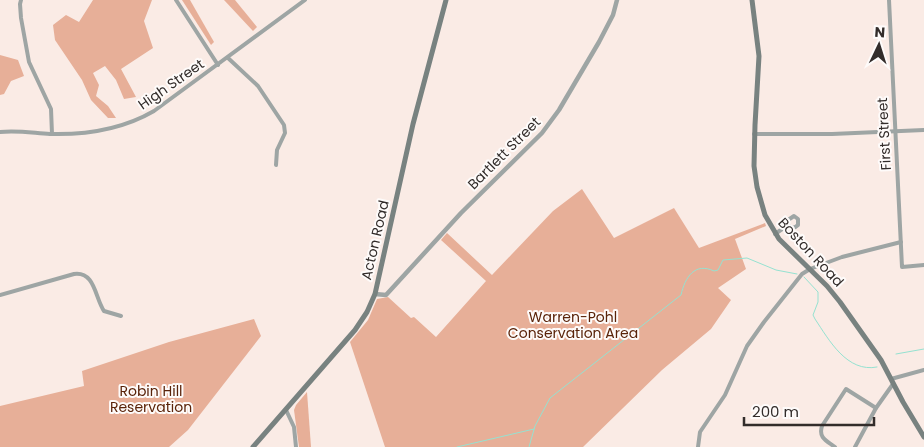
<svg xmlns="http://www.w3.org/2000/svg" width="924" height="447" font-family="Poppins,sans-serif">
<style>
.green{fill:#e7af98}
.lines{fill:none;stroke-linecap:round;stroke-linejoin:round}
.stream{stroke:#95e2d1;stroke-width:1}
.minor{stroke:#9ea5a4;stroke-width:4}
.tertiary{stroke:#9ea5a4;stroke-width:4.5}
.secondary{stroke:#788280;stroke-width:5}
.labels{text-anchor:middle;stroke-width:4;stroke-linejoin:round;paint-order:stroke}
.street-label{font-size:14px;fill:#322c2a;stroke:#fefbfa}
.park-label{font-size:14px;fill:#5a2309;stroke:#fefbfa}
</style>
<rect width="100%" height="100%" fill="#faebe5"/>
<g class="green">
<polygon points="93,0 152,0 144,21 153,48 121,69 136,97 124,99 116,80 105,66 93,73 99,85 96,96 108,106 116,118 108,118 91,100 82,80 55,40 53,25 66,15 79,22"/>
<polygon points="182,0 190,0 214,42 211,45"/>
<polygon points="224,0 235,0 257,27 253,31"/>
<polygon points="0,55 18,60 24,76 11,81 4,94 0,95"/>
<polygon points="582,189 614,238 674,208 699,248 765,223 766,226 735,239 746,269 718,288 731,300 711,329 662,370 583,447 385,447 350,342 368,320 377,299 388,297 411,318 414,317 436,337 486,281 441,240 447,233 492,275 553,211"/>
<polygon points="254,319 261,336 188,430 169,447 0,447 0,406 84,386 82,371 169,342"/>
<polygon points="307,392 311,447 299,447 294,410 296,405"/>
</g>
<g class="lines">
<g class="stream">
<path d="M 804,277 L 818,292 L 818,302 L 813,315 L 815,319 C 829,340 847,373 877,367"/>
<polyline points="896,354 924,349"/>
<polyline points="457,447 534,429"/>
<path d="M 529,447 L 535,426 L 550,398 L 681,295 C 685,277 695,262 714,271 L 718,270 L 723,260 L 747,258 L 776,270 L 797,274"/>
</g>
<g class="minor">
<polyline points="21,0 20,4 21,18 29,62 51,109 52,134"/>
<polyline points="176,0 218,65"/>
<polyline points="889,0 902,267 924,265"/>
<polyline points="228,58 258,86 284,125 285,133 277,150 276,165"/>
<path d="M 0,132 C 17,130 33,133 50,134 C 86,135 123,129 154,111 L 305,0"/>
<polyline points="754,134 832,134 924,130"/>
<path d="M 775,234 L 788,225 L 788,220 L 794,216 L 798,219 L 798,225 C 795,228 791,229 788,225"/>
<path d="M 0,295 L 74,274 C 95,271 95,298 104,311 L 121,316"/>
<polyline points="891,379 924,370"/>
<polyline points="286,410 294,427 296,447"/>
<polyline points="698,447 700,432 725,395 747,346 764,322 802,274 810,269 842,257 901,242"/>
<path d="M 835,447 C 827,441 818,438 822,426 L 846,389 L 876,408"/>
<polyline points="855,447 876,408 893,384"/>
</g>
<polyline class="tertiary" points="375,294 386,295 461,213 542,133 559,110 599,42 613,15 617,0"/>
<g class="secondary">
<polyline points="752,0 759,56 755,125 754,166 757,187 765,215 779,239 827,286 840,302 881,360 903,402 924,437"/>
<polyline points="253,447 355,330 367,312 375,294 413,124 446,0"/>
</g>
</g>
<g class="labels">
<g class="street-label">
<text transform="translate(171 84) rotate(-35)" y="5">High Street</text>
<text transform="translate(884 134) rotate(-93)" y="5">First Street</text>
<text transform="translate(504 153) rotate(-45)" y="5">Bartlett Street</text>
<text transform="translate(375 240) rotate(-77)" y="5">Acton Road</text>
<text transform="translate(811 252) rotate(47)" y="5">Boston Road</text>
</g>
<g class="park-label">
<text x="573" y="322">Warren-Pohl<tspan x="573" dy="16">Conservation Area</tspan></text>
<text x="151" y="396">Robin Hill<tspan x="151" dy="16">Reservation</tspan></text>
</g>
</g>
<g transform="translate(879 45) rotate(4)" stroke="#fefbfa" stroke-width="4" paint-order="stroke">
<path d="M0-4L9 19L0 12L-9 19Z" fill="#322c2a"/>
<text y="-8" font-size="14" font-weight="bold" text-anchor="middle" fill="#322c2a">N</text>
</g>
<path d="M744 417v8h130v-8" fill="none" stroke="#322c2a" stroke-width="2.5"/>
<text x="752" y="417" font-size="15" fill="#322c2a" stroke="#fefbfa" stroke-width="4" paint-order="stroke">200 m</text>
</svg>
